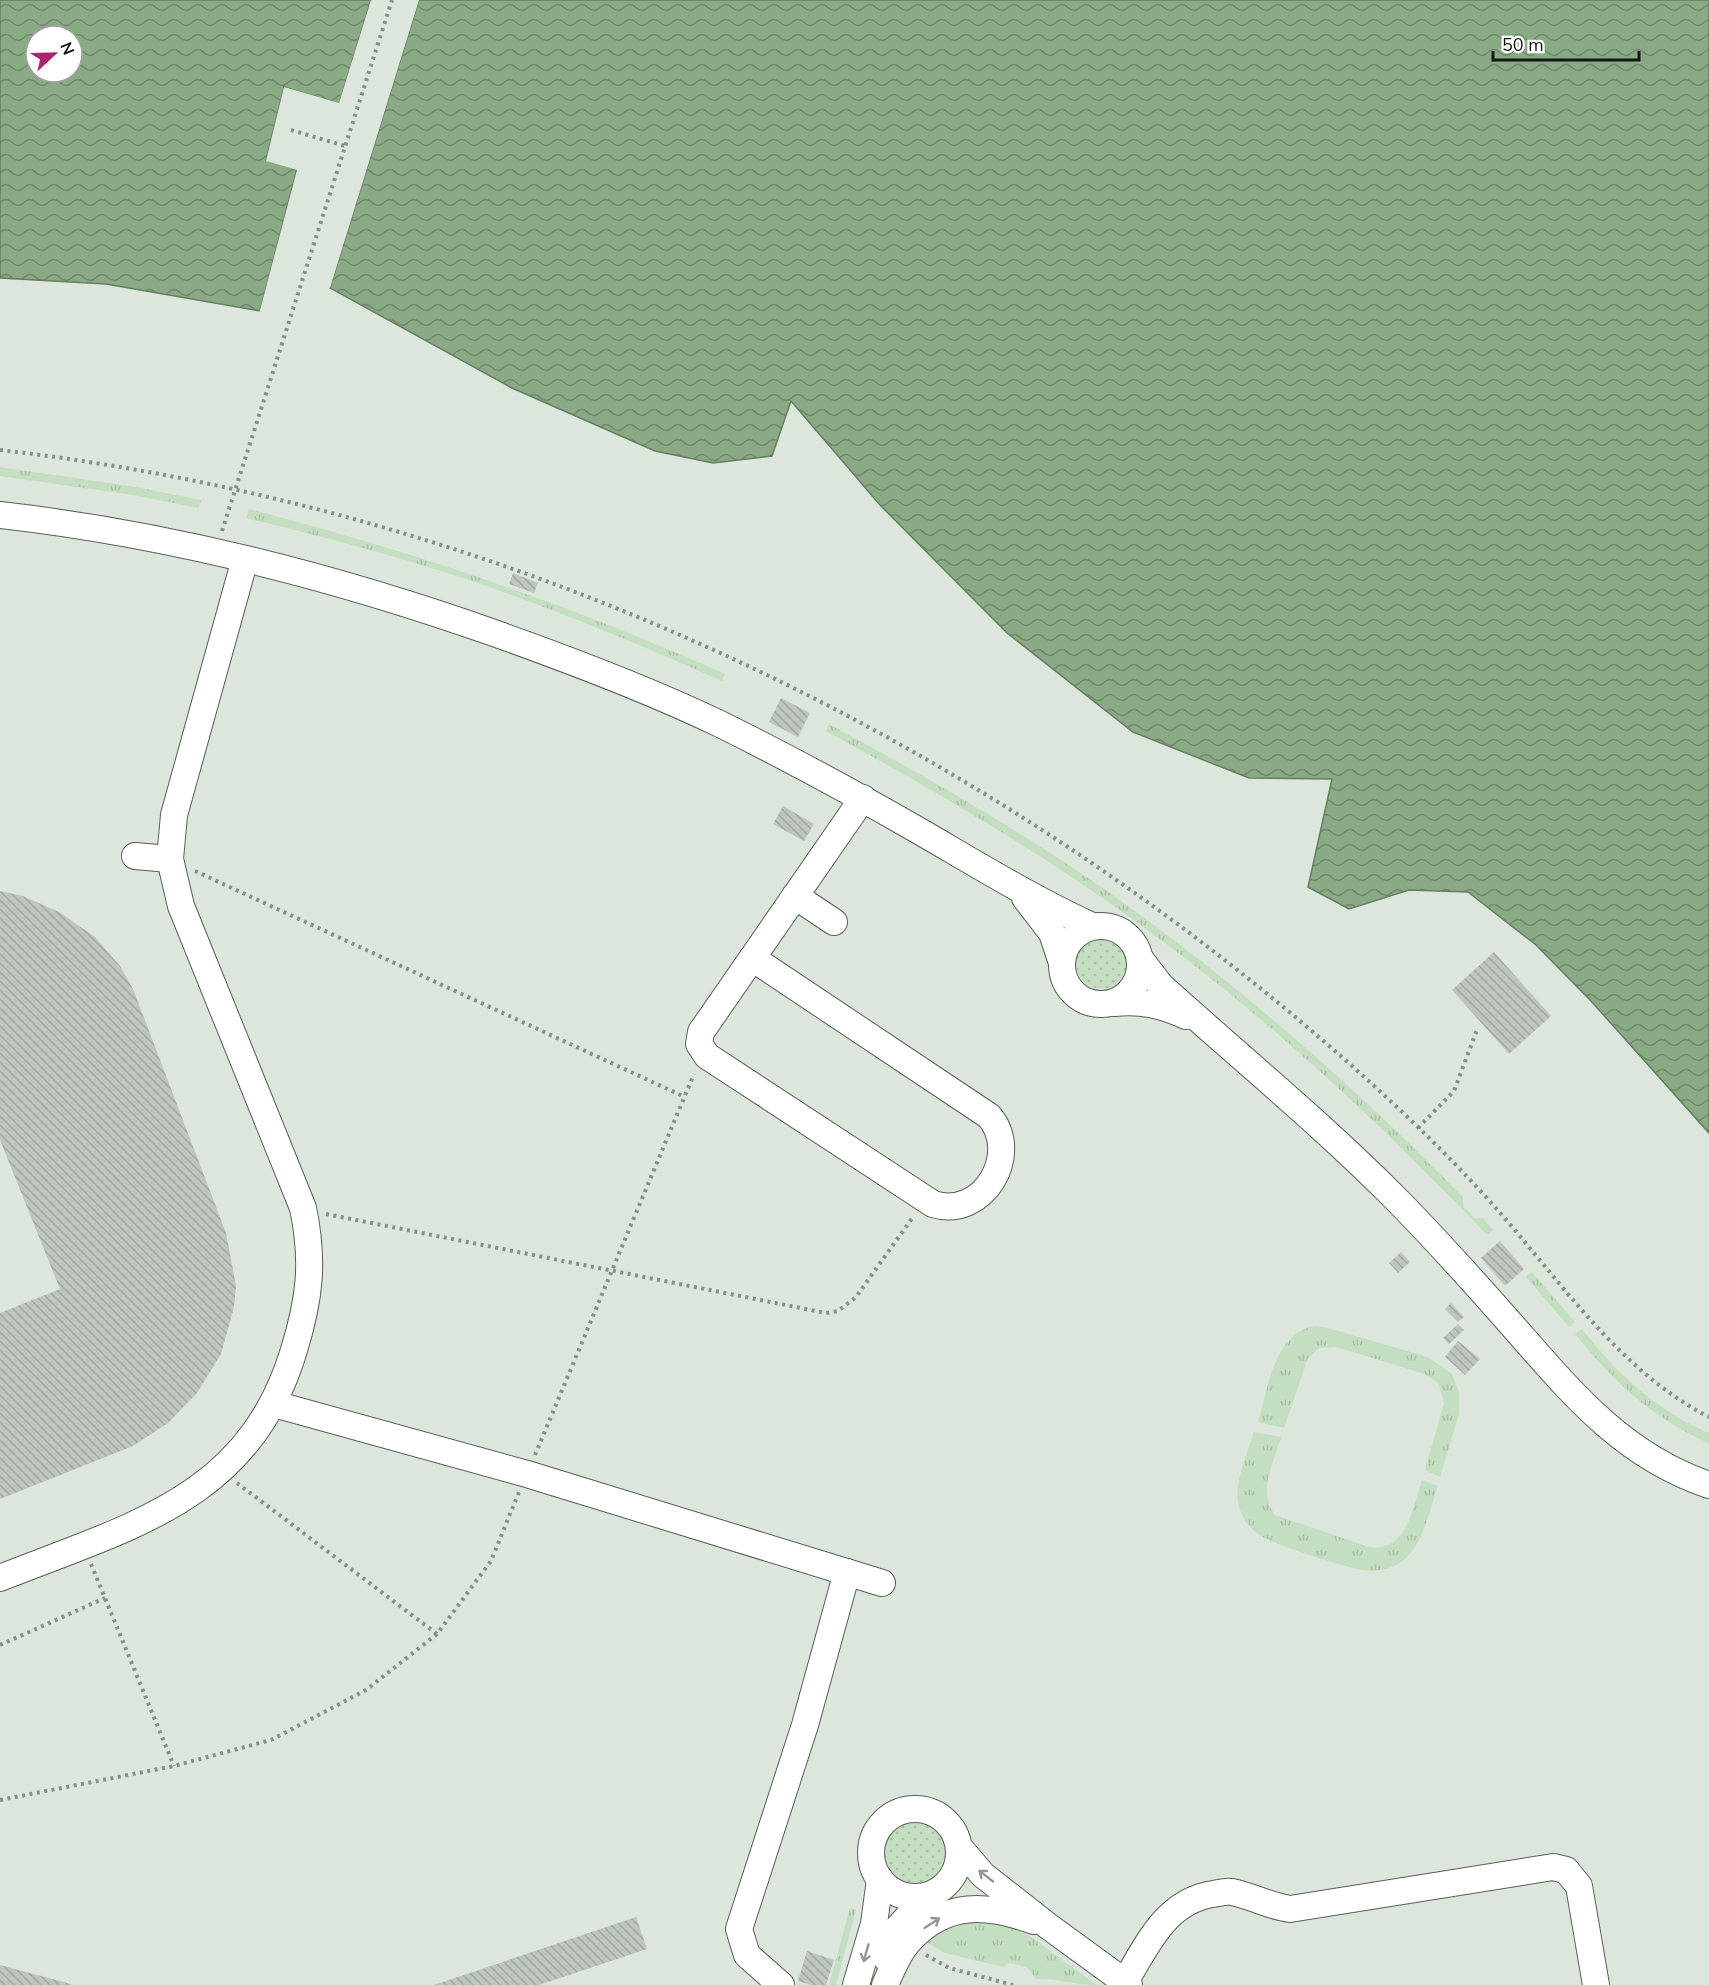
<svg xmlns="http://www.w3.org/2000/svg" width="1709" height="1985" font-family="'Nunito Sans',sans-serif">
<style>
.grass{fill:url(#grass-tufts)}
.garden{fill:url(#garden-dots)}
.water{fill:url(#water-waves);stroke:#667e62;stroke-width:1.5;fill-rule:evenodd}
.pier{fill:#dde6dc}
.building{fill:url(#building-back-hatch)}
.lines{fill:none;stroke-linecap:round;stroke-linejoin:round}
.minor-casing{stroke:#575e56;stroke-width:28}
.path{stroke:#888f88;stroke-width:4;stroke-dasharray:3 4.5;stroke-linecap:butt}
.minor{stroke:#fff;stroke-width:26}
.oneway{stroke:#959695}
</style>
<defs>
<pattern id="grass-tufts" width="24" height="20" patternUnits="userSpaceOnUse" patternTransform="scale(1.5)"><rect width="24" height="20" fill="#c4dec1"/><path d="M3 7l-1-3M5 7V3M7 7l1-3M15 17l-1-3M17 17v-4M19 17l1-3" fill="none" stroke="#a8bea5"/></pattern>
<pattern id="garden-dots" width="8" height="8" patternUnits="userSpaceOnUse" patternTransform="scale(1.5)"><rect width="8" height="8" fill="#c4dec1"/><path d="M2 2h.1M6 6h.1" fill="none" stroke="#a8bea5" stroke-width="1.8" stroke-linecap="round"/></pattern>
<pattern id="water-waves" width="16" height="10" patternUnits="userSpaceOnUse" patternTransform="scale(1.5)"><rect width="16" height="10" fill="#89aa84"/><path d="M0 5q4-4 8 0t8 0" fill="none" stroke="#6f896b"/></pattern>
<pattern id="building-back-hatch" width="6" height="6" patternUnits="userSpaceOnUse" patternTransform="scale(1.5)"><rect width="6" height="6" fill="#bdc5bc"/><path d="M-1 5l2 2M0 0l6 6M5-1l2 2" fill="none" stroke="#a2a8a1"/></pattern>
</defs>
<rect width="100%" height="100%" fill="#dde6dc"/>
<g class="grass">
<polygon points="0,467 136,487 201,500 199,508 133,495 0,476"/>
<path d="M 249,509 C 414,552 569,604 725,674 L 722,681 C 642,645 561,612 478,583 C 402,557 324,537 246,518 Z"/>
<path d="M 829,724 C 936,782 1041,842 1139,914 C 1255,999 1363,1095 1463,1197 L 1463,1206 L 1475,1218 L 1483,1218 L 1493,1230 L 1487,1235 C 1377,1120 1261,1011 1131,918 C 1034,849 931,788 826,731 Z"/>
<polygon points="1532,1272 1575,1322 1569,1327 1526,1277"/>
<path d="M 1315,1326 L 1324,1327 L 1428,1357 L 1452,1374 L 1459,1392 L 1459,1414 L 1440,1477 L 1425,1470 L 1444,1403 L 1439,1384 L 1425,1374 L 1336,1347 L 1319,1348 L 1308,1358 L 1284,1428 L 1258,1422 C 1268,1389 1273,1334 1315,1326 Z"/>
<path d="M 1582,1329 C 1617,1374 1656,1410 1709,1433 L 1709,1443 C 1654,1420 1612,1380 1575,1334 Z"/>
<path d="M 1254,1432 L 1281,1437 C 1274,1463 1257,1491 1275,1515 L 1369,1547 C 1408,1552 1412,1508 1422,1480 L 1438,1486 C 1429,1511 1423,1547 1400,1563 C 1390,1569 1377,1572 1365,1570 C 1346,1568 1276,1545 1261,1536 C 1251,1530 1242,1519 1239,1507 C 1233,1483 1247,1455 1254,1432 Z"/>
<polygon points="850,1908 856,1910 836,1985 829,1985"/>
<path d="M 992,1921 L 1027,1934 L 1097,1985 C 1076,1985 1057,1978 1036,1979 L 1027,1967 L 1010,1963 L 1003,1967 L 945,1953 L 926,1942 C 947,1925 966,1922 992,1921 Z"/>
</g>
<g class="garden">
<circle cx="1102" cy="963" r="26"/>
<circle cx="915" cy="1852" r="32"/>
</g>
<g class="water">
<path d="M 0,0 L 371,0 L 339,104 L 284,87 L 266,160 L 297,169 L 260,311 L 106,284 L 0,278 ZM 36,36 L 72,36 L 72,72 L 36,72 Z"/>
<polygon points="419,0 1709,0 1709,1133 1591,1001 1536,945 1468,892 1409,890 1349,909 1308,887 1332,779 1249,778 1133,732 1007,633 880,505 791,401 772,456 713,463 655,451 512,388 330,288"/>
</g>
<g class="pier">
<polygon points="371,0 374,1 341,106 286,90 270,159 298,167 300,170 263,312 259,314 297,170 266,161 284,87 339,103"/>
<polygon points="416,0 419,0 330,288 327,287"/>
</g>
<g class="building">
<polygon points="513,573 538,583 534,593 509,584"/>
<polygon points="781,698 810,713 798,737 769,722"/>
<polygon points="783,806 814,824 804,841 773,824"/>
<polygon points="0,891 23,896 59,912 95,937 120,966 133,989 226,1233 236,1286 234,1307 221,1354 197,1393 168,1423 133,1446 0,1499 0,1313 60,1289 0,1140"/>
<polygon points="1494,952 1551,1016 1509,1054 1452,990"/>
<polygon points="1500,1241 1524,1269 1505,1286 1481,1258"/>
<polygon points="1401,1252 1410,1262 1398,1273 1389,1263"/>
<polygon points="1451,1303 1464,1317 1458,1322 1445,1309"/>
<polygon points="1458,1324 1464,1330 1449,1344 1443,1338"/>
<polygon points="1458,1341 1480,1359 1465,1375 1445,1357"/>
<polygon points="636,1917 647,1949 539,1985 434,1985"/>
<polygon points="807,1951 834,1960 826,1985 811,1985 798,1981"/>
<polygon points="0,1965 71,1984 71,1985 0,1985"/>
</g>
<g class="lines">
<g class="minor-casing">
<g id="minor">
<path d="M 0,515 C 168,534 335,577 494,633 C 570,660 645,688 718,723 C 787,757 855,794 921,832 C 978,865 1033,899 1092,926"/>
<polyline points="135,856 170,859"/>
<polyline points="795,896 834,922"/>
<polyline points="1025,898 1052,933 1062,963"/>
<circle cx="1101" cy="965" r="39"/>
<path d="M 752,958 L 989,1116 C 1022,1154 983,1220 933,1204 L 707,1056 L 699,1044 L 701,1032 L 863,798"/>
<path d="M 1141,960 L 1161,986 C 1241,1058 1324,1126 1400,1203 C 1438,1242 1475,1283 1511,1324 C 1570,1391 1621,1455 1709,1485"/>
<path d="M 1114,1003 C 1141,1000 1162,1005 1186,1016"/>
<polyline points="274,1404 527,1474 882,1583"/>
<path d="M 0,1578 C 130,1526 249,1500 294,1350 C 310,1298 314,1261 303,1208 L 181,906 L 170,859 L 174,815 L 245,559"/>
<circle cx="915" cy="1853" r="44"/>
<polyline points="959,1847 983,1875 1048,1926 1129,1985"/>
<polyline points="886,1958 894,1932 926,1897"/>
<path d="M 1125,1982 C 1147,1945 1166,1901 1213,1894 C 1219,1893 1226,1891 1232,1892 C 1252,1896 1269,1906 1290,1909 L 1553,1867 L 1566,1870 L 1579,1886 L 1596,1985"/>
<polyline points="781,1985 747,1955 739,1929 805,1725 847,1572"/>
<polyline points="856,1985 874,1924 880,1879"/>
<path d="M 885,1985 C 892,1970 898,1952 910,1940 C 946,1901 987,1904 1034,1921"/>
</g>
</g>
<g class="path">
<polyline points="291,130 345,146"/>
<path d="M 0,450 C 497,507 968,728 1343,1058 C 1395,1104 1447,1153 1494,1206 C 1560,1280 1619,1371 1709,1417"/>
<polyline points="222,531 392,0"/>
<polyline points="195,871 685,1097"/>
<polyline points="1418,1128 1454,1091 1478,1027"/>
<polyline points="326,1214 826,1313 838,1311 856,1297 913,1217"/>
<polyline points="535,1455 694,1074"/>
<polyline points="237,1483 437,1634"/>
<polyline points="91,1564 174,1766"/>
<polyline points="0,1645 105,1598"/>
<polyline points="0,1800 174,1766 271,1740 366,1690 437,1634 491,1561 519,1492"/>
<polyline points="926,1955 949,1968 1013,1985"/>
</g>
<use href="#minor" class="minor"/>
</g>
<defs><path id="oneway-shaft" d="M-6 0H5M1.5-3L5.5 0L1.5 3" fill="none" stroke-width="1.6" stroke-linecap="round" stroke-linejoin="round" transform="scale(1.5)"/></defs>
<g class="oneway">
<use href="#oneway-shaft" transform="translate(986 1876) rotate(-142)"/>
<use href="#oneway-shaft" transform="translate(932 1923) rotate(-33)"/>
<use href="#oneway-shaft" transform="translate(866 1953) rotate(106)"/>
</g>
<g transform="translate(54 54) rotate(68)"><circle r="28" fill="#ffffff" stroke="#a1a2a1" stroke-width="1.5"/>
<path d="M0-4.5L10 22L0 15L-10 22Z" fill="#a9246e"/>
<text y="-9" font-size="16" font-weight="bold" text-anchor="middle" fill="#131613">N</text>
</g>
<path d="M1493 51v9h146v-9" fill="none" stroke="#131613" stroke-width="3"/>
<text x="1502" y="51" font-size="18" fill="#131613" stroke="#ffffff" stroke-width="4.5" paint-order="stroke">50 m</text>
</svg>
